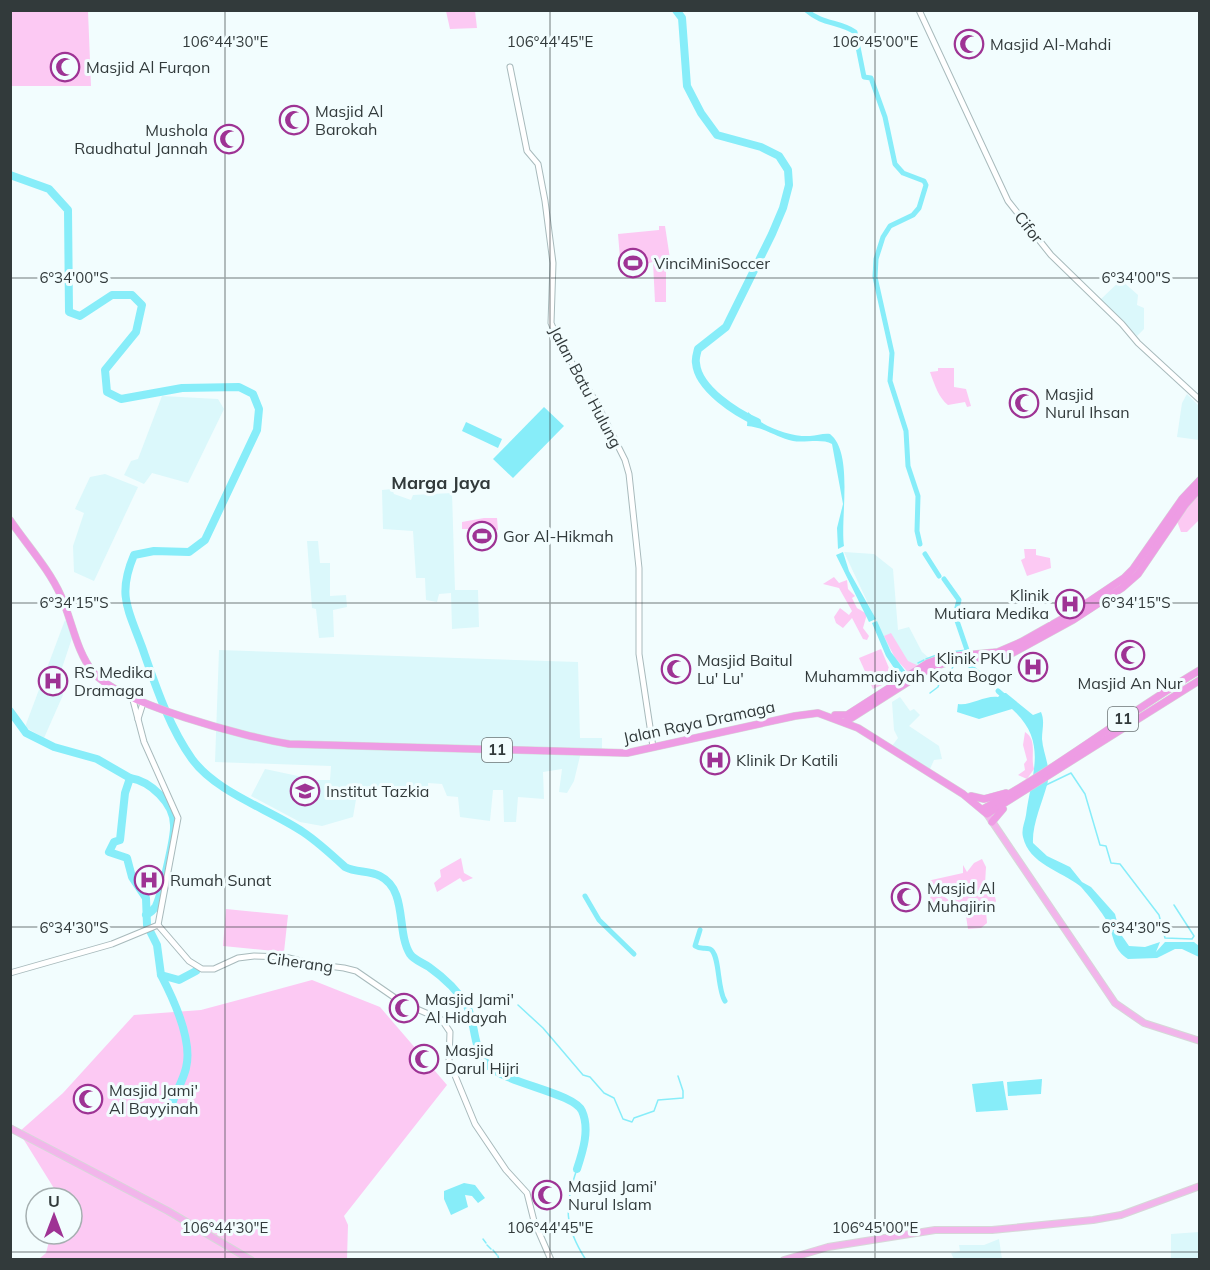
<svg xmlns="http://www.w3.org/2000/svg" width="1210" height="1270" font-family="Mulish,sans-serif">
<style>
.built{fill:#dbf8fb}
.green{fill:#fcc9f3}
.water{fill:#87edf9}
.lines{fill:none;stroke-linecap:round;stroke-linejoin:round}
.stream{stroke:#87edf9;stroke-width:1.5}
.canal{stroke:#87edf9;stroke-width:5}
.river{stroke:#87edf9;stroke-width:8}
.tertiary-casing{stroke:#a8babc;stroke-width:7}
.primary-casing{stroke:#d6d8d8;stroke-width:8}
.trunk-casing{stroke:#d6d8d8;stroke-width:8}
.tertiary{stroke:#fff;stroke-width:5}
.primary{stroke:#f2b5eb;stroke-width:6}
.trunk{stroke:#ee9ce4;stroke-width:7}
.ticks{fill:none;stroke:#323a3b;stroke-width:1.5;stroke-opacity:0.45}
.labels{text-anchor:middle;stroke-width:6;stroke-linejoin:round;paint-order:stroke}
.shield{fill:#f2fdfe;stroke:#6c7476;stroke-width:1.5}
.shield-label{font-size:15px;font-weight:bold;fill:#323a3b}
.poi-label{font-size:16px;fill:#323a3b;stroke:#f2fdfe;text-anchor:start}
.street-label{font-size:16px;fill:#323a3b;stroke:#f2fdfe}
.neighbourhood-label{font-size:18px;font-weight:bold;fill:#323a3b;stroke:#f2fdfe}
.ticks-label{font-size:15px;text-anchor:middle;fill:#323a3b;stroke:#f2fdfe;stroke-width:6;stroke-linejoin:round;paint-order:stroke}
</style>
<rect width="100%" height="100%" fill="#f2fdfe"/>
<g class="built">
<polygon points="1121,280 1138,295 1137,305 1144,308 1144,329 1137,336 1100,300"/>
<polygon points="1187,394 1199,406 1199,440 1177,437 1182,403"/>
<polygon points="162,396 218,399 224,409 188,483 152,473 144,484 124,475 131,461 138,459"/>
<polygon points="105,474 138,487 94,581 74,572 73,546 84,513 75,509 90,477"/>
<polygon points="392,489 394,494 411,500 413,495 452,493 455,590 478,590 479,627 452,629 451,593 439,594 437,602 426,600 425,578 416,578 413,531 383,529 382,490"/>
<polygon points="307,541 318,541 320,563 330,563 330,596 346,595 347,607 333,610 334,637 319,638 316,609 312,608"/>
<polygon points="844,552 874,554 893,569 898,630 909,627 922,652 929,658 908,673 888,646"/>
<polygon points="65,620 74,632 61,671 63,695 44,738 25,727"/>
<polygon points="219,650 578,662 580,738 602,738 602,752 581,752 574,781 567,793 559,792 562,769 543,772 544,799 518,797 516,822 504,822 503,790 493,790 490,821 460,817 458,797 447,796 442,784 428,783 429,798 418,800 400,799 400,787 379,785 377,791 358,788 353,817 322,826 300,822 251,796 265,769 317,780 330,780 331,766 215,762"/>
<polygon points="900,697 910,711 914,709 920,715 909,726 939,746 942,759 934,760 930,769 892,746 898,738 894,730 892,702"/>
<polygon points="1199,1232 1199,1259 1171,1259 1171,1234"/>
<polygon points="999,1239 1002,1259 954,1259 951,1253 960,1251 959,1245 984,1245"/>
</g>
<g class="green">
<polygon points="11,10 88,11 91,86 11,86"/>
<polygon points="446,11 475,11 477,28 450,29"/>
<polygon points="659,226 665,226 671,265 666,266 666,302 655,302 653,262 621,270 618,234 659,230"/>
<path d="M 938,368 L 954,368 L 954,387 L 966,389 L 971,406 L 967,407 L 965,402 L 948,405 C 939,398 935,386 930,372 L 938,371 Z"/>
<polygon points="1199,494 1199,520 1187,532 1181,532 1177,521"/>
<polygon points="484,518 497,518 498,530 494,530 494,543 469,545 469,529 462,529 462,522"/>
<polygon points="1024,549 1036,549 1036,555 1050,558 1051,568 1027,576 1021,560 1025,558"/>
<polygon points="834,577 839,583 847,580 848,589 855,596 852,598 857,608 867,614 863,628 869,636 867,640 863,639 852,618 843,628 836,623 834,617 840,608 849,615 852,611 839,588 823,584"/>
<polygon points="891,633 908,661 919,666 908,672 895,658 884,636"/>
<polygon points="881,649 894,680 873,689 859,658"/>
<path d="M 1025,732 C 1038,740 1030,756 1034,769 L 1027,779 L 1018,775 L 1025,770 L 1024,764 L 1027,760 L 1023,745 Z"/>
<polygon points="461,858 464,873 473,878 463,882 460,878 437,892 434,883 441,877 440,870"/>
<polygon points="982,859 986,867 985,884 994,893 996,901 992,908 986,911 987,923 981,928 968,929 966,916 955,908 952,894 942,890 939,893 953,903 951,907 942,903 936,905 930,901 931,890 927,881 963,873 963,865 967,872 974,863"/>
<polygon points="226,909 288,915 284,952 223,946"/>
<polygon points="312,980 380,1007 447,1085 344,1216 348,1225 347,1259 39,1259 46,1253 51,1234 72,1234 72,1198 60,1198 19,1132 63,1093 134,1015 201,1010"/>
</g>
<g class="water">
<polygon points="544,407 564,426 513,478 493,459"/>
<path d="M 748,412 C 763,427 790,437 810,436 C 817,436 823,433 830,434 C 854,453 840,518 844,546 L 838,549 L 837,528 L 843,504 L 832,444 C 822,438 805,443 793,441 C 777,438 764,427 747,426 Z"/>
<polygon points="466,422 502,439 498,448 462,431"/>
<polygon points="843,552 849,571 876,619 869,622 836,555"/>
<polygon points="877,621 891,652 906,672 900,677 886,656 872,623"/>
<path d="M 1002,693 L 1006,693 L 1033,715 L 1041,712 C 1045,721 1042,729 1042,739 C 1043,754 1052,768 1047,785 C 1042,803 1032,825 1033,843 L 1047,856 L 1070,867 L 1082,882 L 1091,887 L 1115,914 L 1120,933 L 1129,946 L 1145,947 L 1160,942 L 1156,952 L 1165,942 L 1194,942 L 1199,946 L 1199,957 L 1182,949 L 1175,949 L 1157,958 L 1128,959 C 1114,950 1114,939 1109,925 C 1106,917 1086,892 1080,886 C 1061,871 1029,864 1023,837 C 1021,829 1025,822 1026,815 C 1031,775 1049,742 1012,709 L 979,719 L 957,712 L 958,704 C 971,706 985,695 998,697 Z"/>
<polygon points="1042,1079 1041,1094 1008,1096 1007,1082"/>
<polygon points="1003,1081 1008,1110 976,1112 972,1084"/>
<polygon points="464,1183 475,1185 485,1198 478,1203 472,1196 465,1195 468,1207 451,1215 444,1199 444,1191"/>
</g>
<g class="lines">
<g class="stream">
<polyline points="926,659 942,653 967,650"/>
<polyline points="918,663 924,660"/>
<polyline points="930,693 938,687 940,681 945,681 954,665 969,664"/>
<polyline points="1046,785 1071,773 1085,794 1100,845 1106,846 1111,863 1120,864 1159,915 1165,938 1192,939 1194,936 1174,905"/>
<polyline points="518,1005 543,1028 583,1075 590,1077 604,1093 614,1098 623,1119 632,1122 634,1118 654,1111 658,1100 683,1098 683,1091 678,1076"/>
<path d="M 577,1169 C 564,1206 564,1226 586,1260"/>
<polyline points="483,1239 486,1243"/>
<polyline points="487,1245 491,1249"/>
<polyline points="493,1250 497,1255"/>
<polyline points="498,1256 499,1260"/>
</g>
<g class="canal">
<path d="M 806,10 C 823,25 839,21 855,32 L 864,77 L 871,78 L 885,117 L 895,164 L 903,173 L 924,181 L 926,185 L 919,208 L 913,215 L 890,226 L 883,237 L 876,259 L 875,277 L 892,353 L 890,381 L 906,431 L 908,466 L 918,496 L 917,531 L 920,544"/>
<polyline points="925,554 939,576"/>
<polyline points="944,579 959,600 955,615 967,650"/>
<polyline points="968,658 971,667 990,683"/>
<polyline points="998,691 1006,698"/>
<polyline points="585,896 599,920 634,954"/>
<path d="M 700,930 L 695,946 C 701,950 704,947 710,949 C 720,953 717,990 725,1001"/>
</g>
<g class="river">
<path d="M 676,10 L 682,18 L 687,86 L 701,113 L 717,135 L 761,147 L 779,156 L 788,170 L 789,185 L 783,208 L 772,234 L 726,327 L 698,349 C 697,353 695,359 696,363 C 698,389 737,413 757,422"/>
<path d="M 10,175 L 49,189 L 68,210 L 69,312 L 80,316 L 112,295 L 132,295 L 142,305 L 136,332 L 105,370 L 107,392 L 121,399 L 182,388 L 239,387 L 253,394 L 259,409 L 257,430 L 205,540 L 189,552 L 154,551 L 134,555 C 117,595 128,609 142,647 C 155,684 169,727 192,759 C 217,793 269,809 303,832 C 318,842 332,855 345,867 C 356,873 369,870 380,876 C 408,890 396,932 410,954 C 414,960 423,963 429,967 C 443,977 458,991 467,1006 C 476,1023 472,1050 489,1066 C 508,1084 574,1093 582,1111 C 590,1129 583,1151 577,1169"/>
<polyline points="10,711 26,733 54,747 97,759 130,778 125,793 120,840 114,842 109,852 127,858 132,877 146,898 147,925 157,945 161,975 179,980 196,971"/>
<path d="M 130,778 C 150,781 174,803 174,825 C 175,837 161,895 156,906 C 153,911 150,913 146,915"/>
<path d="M 161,975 C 173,998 193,1041 186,1068 C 183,1081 175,1093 171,1107"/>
</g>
<g class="tertiary-casing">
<g id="tertiary">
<polyline points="919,10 1008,201 1051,255 1122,324 1138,343 1200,400"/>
<polyline points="510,67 527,151 538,164 545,201 553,263 551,323 559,342 596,402 625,460 629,474 639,568 639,654 653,747"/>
<polyline points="138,719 143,703"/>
<polyline points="158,925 189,961 202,969 214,969 238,958 254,956 285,957 312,964 344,968 356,971 401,1002 442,1020 450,1032 449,1061 475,1124 506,1170 527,1193 534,1221 551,1260"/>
<polyline points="10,973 112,944 158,925 178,818 144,742 133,700"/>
</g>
</g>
<g class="primary-casing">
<g id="primary">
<polyline points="987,814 1115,1003 1144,1023 1200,1041"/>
<polyline points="10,1128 168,1211 251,1260"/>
<polyline points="784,1260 828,1247 935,1230 992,1230 1093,1220 1121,1215 1200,1186"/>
</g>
</g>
<g class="trunk-casing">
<g id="trunk">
<path d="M 10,520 C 27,545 49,569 61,596 C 72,620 76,651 93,672 C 119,704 246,737 289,744 L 627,753 L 795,716 L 818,713 L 858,728 L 963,794 L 987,814 L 1200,680"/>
<polyline points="835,715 847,715 928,663 945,657 998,652 1021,642 1069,615 1124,578 1133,569 1182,499 1200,480"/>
<polyline points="845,722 930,668 949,662 1009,655 1073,620 1122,588 1138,574 1185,505 1200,488"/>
<polyline points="971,796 984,799 1006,793"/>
<path d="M 983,809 C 1058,768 1126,714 1200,670"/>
<polyline points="992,822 1003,809"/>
</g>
</g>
<use href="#tertiary" class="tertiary"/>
<use href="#primary" class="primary"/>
<use href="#trunk" class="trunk"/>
</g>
<path class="ticks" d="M 225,10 L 225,1260M 550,10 L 550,1260M 875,10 L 875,1260M 1199,10 L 1199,1260M 10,278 L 1200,278M 10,603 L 1200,603M 10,927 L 1200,927M 10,1252 L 1200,1252"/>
<defs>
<g id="mosque-ring" transform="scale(1.5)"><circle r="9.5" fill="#f2fdfe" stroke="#9e3394" stroke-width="1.5"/><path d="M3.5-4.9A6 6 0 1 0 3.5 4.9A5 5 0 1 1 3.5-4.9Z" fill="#9e3394"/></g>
<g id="stadium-ring" transform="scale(1.5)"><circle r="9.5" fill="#f2fdfe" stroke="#9e3394" stroke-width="1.5"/><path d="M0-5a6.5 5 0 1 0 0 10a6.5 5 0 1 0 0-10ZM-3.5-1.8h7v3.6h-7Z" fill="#9e3394"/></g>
<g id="hospital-ring" transform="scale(1.5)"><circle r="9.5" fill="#f2fdfe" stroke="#9e3394" stroke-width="1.5"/><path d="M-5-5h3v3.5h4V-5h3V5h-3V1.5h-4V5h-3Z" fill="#9e3394"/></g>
<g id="university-ring" transform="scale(1.5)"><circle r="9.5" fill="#f2fdfe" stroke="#9e3394" stroke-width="1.5"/><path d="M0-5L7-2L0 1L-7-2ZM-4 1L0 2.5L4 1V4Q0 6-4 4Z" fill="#9e3394"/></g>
</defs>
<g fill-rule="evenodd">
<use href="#mosque-ring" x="969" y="44"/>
<use href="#mosque-ring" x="65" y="67"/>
<use href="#mosque-ring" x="294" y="120"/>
<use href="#mosque-ring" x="229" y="139"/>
<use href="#stadium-ring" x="633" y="263"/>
<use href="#mosque-ring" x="1024" y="403"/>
<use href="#stadium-ring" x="482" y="536"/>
<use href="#hospital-ring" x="1070" y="604"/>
<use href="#mosque-ring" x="1130" y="655"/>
<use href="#hospital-ring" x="1033" y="667"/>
<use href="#mosque-ring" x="676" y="669"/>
<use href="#hospital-ring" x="53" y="681"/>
<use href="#hospital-ring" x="715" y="760"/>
<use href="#university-ring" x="305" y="791"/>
<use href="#hospital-ring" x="149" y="880"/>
<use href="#mosque-ring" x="906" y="897"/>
<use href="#mosque-ring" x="404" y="1008"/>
<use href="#mosque-ring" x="424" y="1059"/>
<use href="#mosque-ring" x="88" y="1099"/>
<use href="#mosque-ring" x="547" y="1195"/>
</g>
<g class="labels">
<g class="shield">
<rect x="1108" y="707" width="30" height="24" rx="4.5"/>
<rect x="482" y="738" width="30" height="24" rx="4.5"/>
</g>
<g class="shield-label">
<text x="1123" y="724">11</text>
<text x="497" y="755">11</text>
</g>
<g class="poi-label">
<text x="990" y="50">Masjid Al-Mahdi</text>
<text x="86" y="73">Masjid Al Furqon</text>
<text x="315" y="117">Masjid Al<tspan x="315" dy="18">Barokah</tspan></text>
<text x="208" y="136" text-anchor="end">Mushola<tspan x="208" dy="18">Raudhatul Jannah</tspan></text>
<text x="654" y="269">VinciMiniSoccer</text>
<text x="1045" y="400">Masjid<tspan x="1045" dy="18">Nurul Ihsan</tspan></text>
<text x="503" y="542">Gor Al-Hikmah</text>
<text x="1049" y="601" text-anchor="end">Klinik<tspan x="1049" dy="18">Mutiara Medika</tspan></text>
<text x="1012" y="664" text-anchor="end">Klinik PKU<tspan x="1012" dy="18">Muhammadiyah Kota Bogor</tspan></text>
<text x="697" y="666">Masjid Baitul<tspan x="697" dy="18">Lu' Lu'</tspan></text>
<text x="74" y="678">RS Medika<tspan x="74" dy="18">Dramaga</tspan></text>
<text x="1130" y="689" text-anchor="middle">Masjid An Nur</text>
<text x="736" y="766">Klinik Dr Katili</text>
<text x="326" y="797">Institut Tazkia</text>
<text x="170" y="886">Rumah Sunat</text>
<text x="927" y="894">Masjid Al<tspan x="927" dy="18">Muhajirin</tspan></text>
<text x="425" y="1005">Masjid Jami'<tspan x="425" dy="18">Al Hidayah</tspan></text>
<text x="445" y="1056">Masjid<tspan x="445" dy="18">Darul Hijri</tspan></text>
<text x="109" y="1096">Masjid Jami'<tspan x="109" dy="18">Al Bayyinah</tspan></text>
<text x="568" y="1192">Masjid Jami'<tspan x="568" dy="18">Nurul Islam</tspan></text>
</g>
<g class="street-label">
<text transform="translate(1029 227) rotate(52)" y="6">Cifor</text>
<text transform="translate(586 387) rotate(62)" y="6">Jalan Batu Hulung</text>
<text transform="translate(699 722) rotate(-12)" y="6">Jalan Raya Dramaga</text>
<text transform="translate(300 962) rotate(8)" y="6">Ciherang</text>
</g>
<g class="neighbourhood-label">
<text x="441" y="489">Marga Jaya</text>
</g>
</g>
<g class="ticks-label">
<text x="225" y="47">106°44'30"E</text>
<text x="550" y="47">106°44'45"E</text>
<text x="875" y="47">106°45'00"E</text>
<text x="74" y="283">6°34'00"S</text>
<text x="1136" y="283">6°34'00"S</text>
<text x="74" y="608">6°34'15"S</text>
<text x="1136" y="608">6°34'15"S</text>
<text x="74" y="933">6°34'30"S</text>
<text x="1136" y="933">6°34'30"S</text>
<text x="225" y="1233">106°44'30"E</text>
<text x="550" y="1233">106°44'45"E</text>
<text x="875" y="1233">106°45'00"E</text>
</g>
<rect width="1210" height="1270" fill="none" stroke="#323a3b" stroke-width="24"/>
<g transform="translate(54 1216)"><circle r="28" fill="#f2fdfe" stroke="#a5afb0" stroke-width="1.5"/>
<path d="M0-4.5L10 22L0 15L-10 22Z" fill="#9e3394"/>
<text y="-9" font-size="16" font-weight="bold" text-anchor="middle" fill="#323a3b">U</text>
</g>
</svg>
